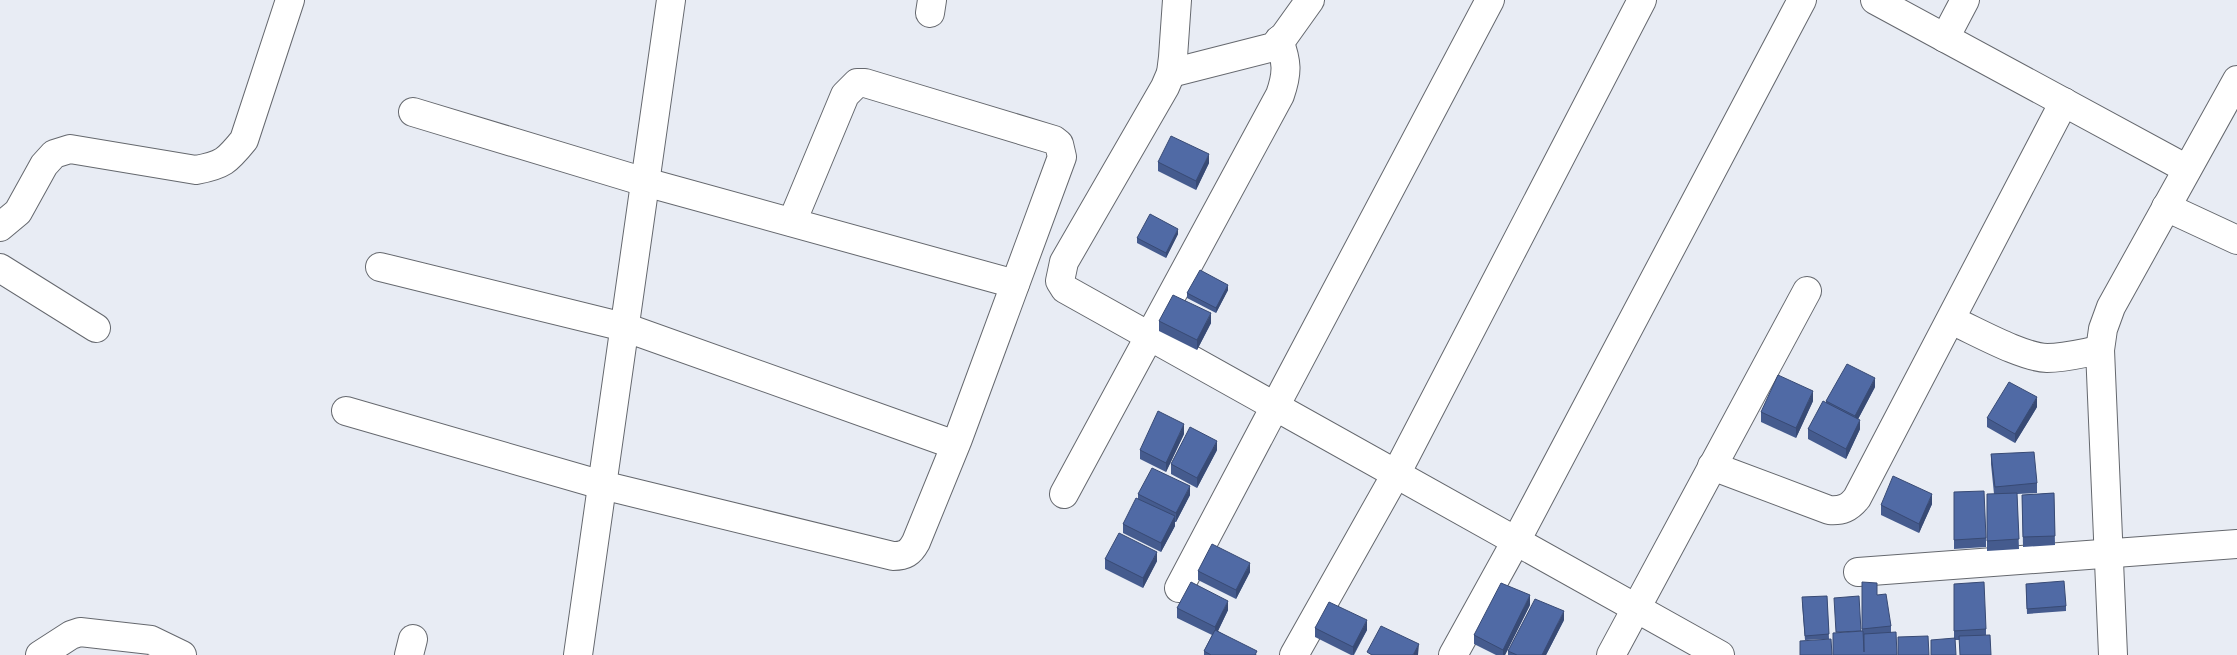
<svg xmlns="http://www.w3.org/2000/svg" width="2237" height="655" font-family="Helvetica,sans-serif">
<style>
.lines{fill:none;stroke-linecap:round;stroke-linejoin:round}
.street-casing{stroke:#65686e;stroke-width:30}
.street{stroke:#fff;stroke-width:28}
.wall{fill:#455b8e}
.shaded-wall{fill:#384a74}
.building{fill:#506aa5;stroke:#384a74}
</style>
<rect width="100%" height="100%" fill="#e8ecf4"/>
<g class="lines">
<g class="street-casing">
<g id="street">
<polyline points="1177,0 1173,57 1171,73 1165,87 1064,262 1060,281 1065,289 1720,655"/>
<polyline points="1875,0 2187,169"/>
<polyline points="930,13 932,0"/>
<polyline points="1945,38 1965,0"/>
<polyline points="1171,73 1273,47 1285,35 1310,0"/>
<polyline points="413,112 645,182 1015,284"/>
<polyline points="2166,207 2237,240"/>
<path d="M 0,227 L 18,212 L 44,165 L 54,154 L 70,149 L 196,170 C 223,165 227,161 244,140 L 290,0"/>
<polyline points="380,267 624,327 955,445"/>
<polyline points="0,268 96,328"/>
<path d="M 1951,320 C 1976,331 2021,357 2047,358 C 2065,358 2083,353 2100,350"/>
<path d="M 346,411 L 602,485 L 893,556 C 905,556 910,553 916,542 L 958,439 L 1062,157 L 1059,144 L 1054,140 L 865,83 L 857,83 L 845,95 L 792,222"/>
<path d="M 1712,466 L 1829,510 C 1842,511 1849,508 1857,498 L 2064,102"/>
<path d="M 1064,494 L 1280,95 C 1288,72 1287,62 1279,40"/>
<polyline points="1858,572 2237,544"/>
<polyline points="1179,588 1490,0"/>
<polyline points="40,655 71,635 80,632 151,640 182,655"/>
<polyline points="409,655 413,639"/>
<polyline points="578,655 671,0"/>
<polyline points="1294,655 1396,474 1642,0"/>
<polyline points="1453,655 1516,541 1802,0"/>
<polyline points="1611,655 1807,291"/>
<polyline points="2113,655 2100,350 2103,329 2111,307 2237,80"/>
</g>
</g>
<use href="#street" class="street"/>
</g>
<g class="wall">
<polygon points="1158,162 1209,163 1196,190 1158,171"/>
<polygon points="1178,234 1166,258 1137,243 1137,238"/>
<polygon points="1228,290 1216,313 1187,298 1187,293"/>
<polygon points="1159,321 1211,323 1197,350 1159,331"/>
<polygon points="1875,387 1858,419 1860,429 1846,459 1808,439 1808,429 1826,403 1826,401"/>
<polygon points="1813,401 1796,438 1761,422 1761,412"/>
<polygon points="2037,407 2015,443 1987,427 1987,418"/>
<polygon points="1184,434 1166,472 1140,459 1140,450"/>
<polygon points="1217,450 1197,488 1171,474 1171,464"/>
<polygon points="1991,454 2037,483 2037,493 2017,494 2019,549 1987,551 1987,494 1994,494 1991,464"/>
<polygon points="1954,492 1986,538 1986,547 1954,549"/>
<polygon points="2054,493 2055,545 2023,547 2022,495"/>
<polygon points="1138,494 1190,495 1176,522 1175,522 1175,526 1161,552 1123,533 1123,524 1138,499"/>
<polygon points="1932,504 1919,533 1881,515 1881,505"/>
<polygon points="1105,559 1157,561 1143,588 1105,569"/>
<polygon points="1198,571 1250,572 1236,599 1198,580"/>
<polygon points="1862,582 1877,595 1891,626 1891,632 1897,655 1833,655 1861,631 1862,631"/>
<polygon points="1954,584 1986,629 1986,635 1959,640 1955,640 1954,638"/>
<polygon points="2026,584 2066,606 2066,611 2027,614"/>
<polygon points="1827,596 1829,639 1805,640 1802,602"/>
<polygon points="1530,605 1505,655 1496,655 1474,644 1474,635"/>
<polygon points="1177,608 1228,610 1218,631 1257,655 1204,655 1204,651 1212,635 1177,618"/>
<polygon points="1564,620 1546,655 1508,655 1508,651"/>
<polygon points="1315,628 1367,630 1354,655 1351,655 1315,637"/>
</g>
<g class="shaded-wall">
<polygon points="1209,154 1209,163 1196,190 1196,181"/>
<polygon points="1178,229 1178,234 1166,258 1166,253"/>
<polygon points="1228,285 1228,290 1216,313 1216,308"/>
<polygon points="1211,313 1211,323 1197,350 1197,340"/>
<polygon points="1875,378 1875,387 1855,425 1855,416"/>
<polygon points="1813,391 1813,401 1796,438 1796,428"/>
<polygon points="2037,397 2037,407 2015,443 2015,434"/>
<polygon points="1860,420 1860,429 1846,459 1846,449"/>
<polygon points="1184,424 1184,434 1166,472 1166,463"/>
<polygon points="1217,441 1217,450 1197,488 1197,478"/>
<polygon points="1190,486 1190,495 1176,522 1176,513"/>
<polygon points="1932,494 1932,504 1919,533 1919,524"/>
<polygon points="1175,516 1175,526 1161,552 1161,543"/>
<polygon points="1157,552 1157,561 1143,588 1143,578"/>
<polygon points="1250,563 1250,572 1236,599 1236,590"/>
<polygon points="1530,595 1530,605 1505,655 1503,655 1503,650"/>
<polygon points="1228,601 1228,610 1215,637 1215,627"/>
<polygon points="1564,611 1564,620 1546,655 1542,655"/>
<polygon points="1367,620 1367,630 1353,655 1353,647"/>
<polygon points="1419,644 1418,655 1413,655"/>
</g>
<g class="building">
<polygon points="1171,136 1209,154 1196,181 1158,162"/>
<polygon points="1150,214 1178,229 1166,253 1137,238"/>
<polygon points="1200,270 1228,285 1216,308 1187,293"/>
<polygon points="1173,295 1211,313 1197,340 1159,321"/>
<polygon points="1847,364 1875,378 1855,416 1826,401"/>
<polygon points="1778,375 1813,391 1796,428 1761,412"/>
<polygon points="2009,382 2037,397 2015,434 1987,418"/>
<polygon points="1823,401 1860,420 1846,449 1808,429"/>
<polygon points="1158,411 1184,424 1166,463 1140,450"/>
<polygon points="1190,427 1217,441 1197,478 1171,464"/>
<polygon points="2034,452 2037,483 1995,487 1991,454"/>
<polygon points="1152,468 1190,486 1176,513 1138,494"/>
<polygon points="1893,476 1932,494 1919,524 1881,505"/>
<polygon points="1984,491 1986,538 1954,540 1954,492"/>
<polygon points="2017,493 2019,539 1987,541 1987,494"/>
<polygon points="2054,493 2055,536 2023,537 2022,495"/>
<polygon points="1136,498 1175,516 1161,543 1123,524"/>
<polygon points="1119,533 1157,552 1143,578 1105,559"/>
<polygon points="1212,544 1250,563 1236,590 1198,571"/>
<polygon points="2064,581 2066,606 2027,609 2026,584"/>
<polygon points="1191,582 1228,601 1215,627 1177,608"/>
<polygon points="1862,582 1877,583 1877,595 1886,594 1891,626 1862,629"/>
<polygon points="1984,582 1986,629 1954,631 1954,584"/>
<polygon points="1501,583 1530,595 1503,650 1474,635"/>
<polygon points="1827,596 1829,634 1805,636 1802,597"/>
<polygon points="1859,596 1861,631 1836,632 1834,598"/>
<polygon points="1535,599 1564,611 1542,655 1517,655 1508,651"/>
<polygon points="1329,602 1367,620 1353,647 1315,628"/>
<polygon points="1381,626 1419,644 1413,655 1372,655 1367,652"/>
<polygon points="1215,630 1257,651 1255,655 1211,655 1204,651"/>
<polygon points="1863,631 1864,652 1864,634 1896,632 1897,655 1833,655 1833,633"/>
<polygon points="1990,635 1991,655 1960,655 1959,636"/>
<polygon points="1928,636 1929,655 1898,655 1898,637"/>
<polygon points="1955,638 1956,655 1931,655 1931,640"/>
<polygon points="1831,639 1832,655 1800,655 1800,641"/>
</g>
</svg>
